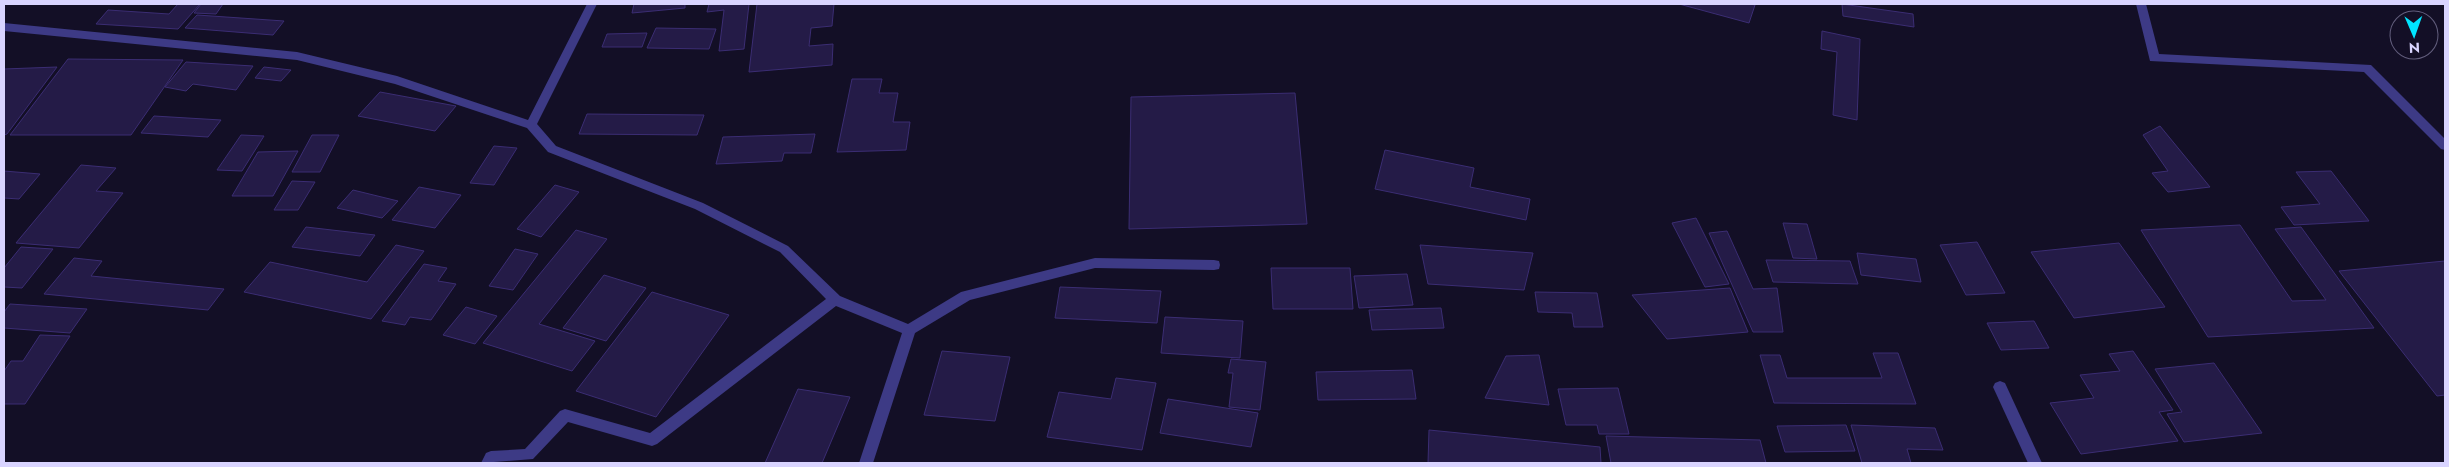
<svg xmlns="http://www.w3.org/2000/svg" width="2449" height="467" font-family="Jost,sans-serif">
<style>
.building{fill:#241b47;stroke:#3b2d73}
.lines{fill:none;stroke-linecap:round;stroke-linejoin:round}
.minor{fill:#3d3a85;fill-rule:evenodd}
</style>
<rect width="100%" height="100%" fill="#130f26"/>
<g class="building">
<polygon points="178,4 200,4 178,29 96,24 108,10 169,14"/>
<polygon points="201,4 223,4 216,14 194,13"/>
<polygon points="634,4 685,4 685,8 632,13"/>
<polygon points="709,4 749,4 744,49 719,51 724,10 707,12"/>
<polygon points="757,4 834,4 832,26 811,28 809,46 833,44 832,65 749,72"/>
<polygon points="1679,4 1750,4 1755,5 1749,23"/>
<polygon points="1842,4 1913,14 1914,27 1843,16"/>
<polygon points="197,15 284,21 273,35 185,28"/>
<polygon points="656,28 716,29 709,49 647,48"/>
<polygon points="1822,31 1860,39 1857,120 1833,115 1837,52 1821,49"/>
<polygon points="647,33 642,47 602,47 607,34"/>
<polygon points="68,59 183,60 131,135 10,135"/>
<polygon points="186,62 253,66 236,90 193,84 186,91 165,87"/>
<polygon points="57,67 7,134 4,135 4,69"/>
<polygon points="264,67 291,70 281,81 255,78"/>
<polygon points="852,79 882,79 879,93 898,93 893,122 910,122 906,150 837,152"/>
<polygon points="380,92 456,106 435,131 358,116"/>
<polygon points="1295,93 1307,224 1129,229 1131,97"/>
<polygon points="587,114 704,115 697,135 579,134"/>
<polygon points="154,116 221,120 208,137 141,133"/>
<polygon points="2160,126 2210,187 2168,192 2152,173 2168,171 2143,135"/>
<polygon points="815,134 811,153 784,153 782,161 716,164 723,137"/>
<polygon points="241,135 264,136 242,171 217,170"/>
<polygon points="312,135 339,135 320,172 292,172"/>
<polygon points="494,146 517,148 494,185 470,183"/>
<polygon points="1385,150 1474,168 1470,187 1530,199 1526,220 1375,189"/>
<polygon points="298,151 273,196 232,196 258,152"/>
<polygon points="81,165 116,168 96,191 123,193 79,248 16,243"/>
<polygon points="4,171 40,174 19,199 4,198"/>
<polygon points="2331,171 2369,221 2294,225 2281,207 2320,204 2296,172"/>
<polygon points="292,181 315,182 298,210 274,210"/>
<polygon points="555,185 579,192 541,237 517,229"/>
<polygon points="419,187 461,195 435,228 392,220"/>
<polygon points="353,190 398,201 382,218 337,208"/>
<polygon points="1696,218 1729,284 1705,287 1672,223"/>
<polygon points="1783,223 1807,224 1817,259 1793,258"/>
<polygon points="2240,225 2292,301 2326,300 2275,229 2301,227 2374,328 2208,337 2141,230"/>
<polygon points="306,227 375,235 360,256 292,247"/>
<polygon points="576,230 607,239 539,324 595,341 572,371 483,343"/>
<polygon points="1727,231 1753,289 1777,288 1783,332 1753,332 1709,233"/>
<polygon points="1977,242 2005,293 1966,295 1940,245"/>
<polygon points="2119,243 2165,307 2074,318 2031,252"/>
<polygon points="396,245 424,251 371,319 244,292 270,262 367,282"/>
<polygon points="1420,245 1533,253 1524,290 1428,284"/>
<polygon points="21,247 53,249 22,288 4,287 4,268"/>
<polygon points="515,249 538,254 513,290 489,286"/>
<polygon points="1857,253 1916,259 1921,282 1861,275"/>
<polygon points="74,258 102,261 91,276 224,289 208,310 44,294"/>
<polygon points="1766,260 1850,261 1858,284 1773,282"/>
<polygon points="2445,261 2445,395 2437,396 2339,271"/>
<polygon points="424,264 447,268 438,281 456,284 431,320 410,317 405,325 382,321"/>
<polygon points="1271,268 1350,268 1353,309 1273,309"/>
<polygon points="1407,274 1413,305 1359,308 1354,276"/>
<polygon points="604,275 646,288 606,341 563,328"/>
<polygon points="1060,287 1161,291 1157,323 1055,318"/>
<polygon points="1730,288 1748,332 1667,339 1632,295"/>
<polygon points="652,292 729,315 656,417 576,391"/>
<polygon points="1535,292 1597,293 1603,327 1574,327 1572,313 1538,312"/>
<polygon points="10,304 87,309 70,333 4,328 4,312"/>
<polygon points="466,307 497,316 475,344 443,335"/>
<polygon points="1441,308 1444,328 1372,330 1369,310"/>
<polygon points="1165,317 1243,321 1240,358 1161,353"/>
<polygon points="2034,321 2049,348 2001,350 1987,323"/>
<polygon points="40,335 70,336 25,404 4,404 4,371 11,361 23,361"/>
<polygon points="942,351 1010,357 995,421 924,415"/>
<polygon points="2133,351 2173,410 2159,412 2178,441 2081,454 2050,403 2094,398 2080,375 2120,371 2109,354"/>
<polygon points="1873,353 1898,353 1916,404 1774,403 1760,355 1780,355 1787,378 1882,378"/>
<polygon points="1539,355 1549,405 1485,398 1506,356"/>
<polygon points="1231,359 1266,362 1260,410 1229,407 1233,373 1228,373"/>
<polygon points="2214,363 2262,433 2184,442 2167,414 2182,412 2155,369"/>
<polygon points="1412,370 1416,399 1318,400 1316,372"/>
<polygon points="1116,378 1156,383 1142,450 1047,437 1059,392 1111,399"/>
<polygon points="1618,388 1629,434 1599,434 1597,425 1566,425 1558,389"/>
<polygon points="798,389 850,397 822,463 765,463"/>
<polygon points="1168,399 1258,413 1251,447 1160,433"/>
<polygon points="1846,425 1855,451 1785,452 1777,426"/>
<polygon points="1851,425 1935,428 1943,450 1907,449 1911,463 1862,463"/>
<polygon points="1429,430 1600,447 1601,463 1428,463"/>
<polygon points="1606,436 1760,440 1766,463 1611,463"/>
</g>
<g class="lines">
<g class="minor">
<polygon points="587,4 597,4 537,124 556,146 703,203 788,246 840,296 908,324 961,292 1095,258 1214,260 1219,261 1220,265 1219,269 1214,270 1095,268 970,300 915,333 873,463 859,463 902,333 836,306 657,444 652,446 568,422 533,459 481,463 486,453 491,451 525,449 560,411 565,409 650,433 826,299 780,252 695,209 548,152 527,128 395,84 297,60 4,31 4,23 297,52 397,76 528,120"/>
<polygon points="2136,4 2146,4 2159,54 2371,65 2445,139 2445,150 2441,149 2364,72 2150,61"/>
<polygon points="2000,381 2005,383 2042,463 2028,463 1993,387 1995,383"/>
</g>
</g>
<rect width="2449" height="467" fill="none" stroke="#d9d4ff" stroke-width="10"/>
<g transform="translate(2414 35) rotate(178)"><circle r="24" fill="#130f26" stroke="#625e7d"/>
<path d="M0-4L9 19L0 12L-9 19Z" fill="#00e5ff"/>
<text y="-8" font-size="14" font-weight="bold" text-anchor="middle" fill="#d9d4ff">N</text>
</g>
</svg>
